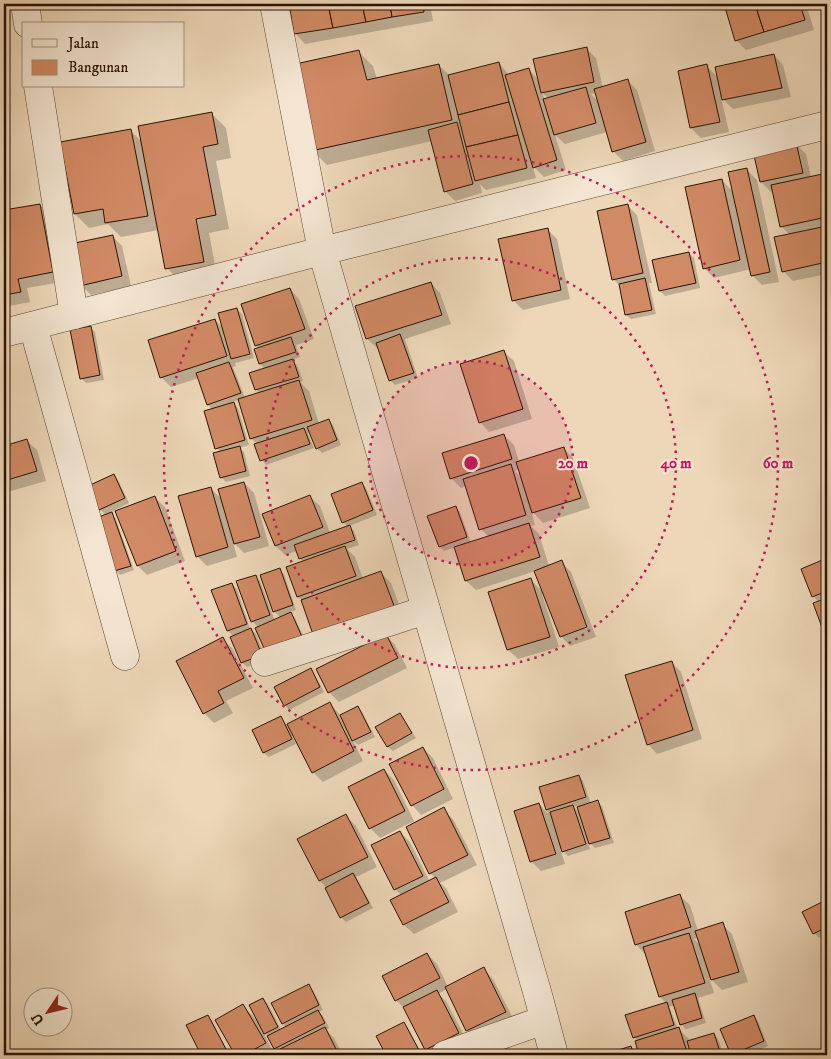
<svg xmlns="http://www.w3.org/2000/svg" width="831" height="1059" font-family="'IM FELL DW Pica',serif">
<style>
.shadow{fill:#0003;fill-rule:evenodd}
.building{fill:#d18a65;stroke:#2a1300}
.lines{fill:none;stroke-linecap:round;stroke-linejoin:round}
.minor-casing{stroke:#5b442e;stroke-width:29}
.minor{stroke:#f3e5d1;stroke-width:28}
.ring{fill:none;stroke:#c2185b;stroke-width:2.5;stroke-dasharray:2.5 5}
.centre{fill:#c2185b;stroke:#f3e5d1;stroke-width:2.5}
.ring-label{font-size:15px;text-anchor:middle;font-weight:bold;fill:#c2185b;stroke:#f3e5d1;stroke-width:4;stroke-linejoin:round;paint-order:stroke}
</style>
<rect width="100%" height="100%" fill="#edd7b8"/>
<filter id="stains"><feTurbulence type="fractalNoise" baseFrequency=".004" numOctaves="4"/><feColorMatrix values="0 0 0 0 .2 0 0 0 0 .09 0 0 0 0 .02 0 0 0 .5 -.17"/></filter>
<radialGradient id="worn" r=".72"><stop offset=".6" stop-color="#630" stop-opacity="0"/><stop offset="1" stop-color="#630" stop-opacity=".3"/></radialGradient>
<g class="shadow">
<polygon points="290,4 430,4 433,21 305,44 296,34"/>
<polygon points="726,4 806,4 814,30 746,50 736,40"/>
<path d="M 586,48 L 596,58 L 603,88 L 627,80 L 637,90 L 655,151 L 623,161 L 613,151 L 607,132 L 565,144 L 555,135 L 566,170 L 544,177 L 532,165 L 536,178 L 486,190 L 480,184 L 482,193 L 455,201 L 445,191 L 432,141 L 327,165 L 313,151 L 359,52 L 373,66 L 377,79 L 439,65 L 449,75 L 499,63 L 509,75 L 528,69 L 539,80 ZM 542,93 L 549,99 L 545,100 ZM 596,93 L 599,102 L 591,94 Z"/>
<polygon points="774,55 783,65 791,97 733,109 721,97 729,132 701,138 691,128 706,66 719,78"/>
<polygon points="211,113 226,128 231,158 216,161 229,229 209,233 217,276 181,282 167,268 159,230 121,237 108,224 89,228 75,214 131,131 143,143"/>
<polygon points="796,144 806,154 811,178 827,174 827,274 793,281 783,271 790,235 781,226 773,191 771,192 761,182"/>
<polygon points="4,152 8,167 4,169"/>
<polygon points="747,170 757,180 779,282 762,285 752,275 751,269 714,278 704,268 722,180 734,193"/>
<polygon points="40,205 50,215 62,282 27,288 30,302 4,307 4,212"/>
<polygon points="627,205 637,215 652,283 649,283 656,314 631,319 626,315 621,287 613,279"/>
<polygon points="547,229 557,239 570,299 523,310 513,300"/>
<polygon points="112,236 122,246 131,286 91,295 81,285"/>
<polygon points="689,253 694,258 700,288 665,296 660,291 654,261"/>
<polygon points="431,283 440,293 451,324 405,339 418,378 395,385 390,380 379,348 377,348 367,339 357,307"/>
<polygon points="290,289 299,299 314,339 296,345 300,357 292,360 297,365 303,381 300,382 309,391 319,424 328,420 333,425 341,445 322,453 317,448 311,432 308,433 314,448 266,465 262,460 258,445 251,438 239,400 232,402 238,408 249,445 239,448 244,452 250,476 226,482 221,477 221,453 217,448 213,410 208,405 199,378 171,387 161,377 215,320 224,329 237,310 242,314 254,358 235,363 236,366 233,367 245,398 260,393 256,390 265,369 260,364 256,350 260,349 256,345"/>
<polygon points="90,327 95,332 104,380 86,383 81,378"/>
<polygon points="504,352 514,361 532,419 489,432 480,422"/>
<path d="M 504,435 L 514,445 L 519,462 L 563,448 L 573,458 L 590,508 L 543,523 L 531,510 L 535,525 L 531,526 L 539,534 L 549,566 L 561,562 L 571,572 L 596,637 L 570,646 L 561,636 L 544,593 L 542,594 L 559,647 L 518,659 L 508,650 L 490,593 L 531,580 L 544,593 L 536,571 L 476,590 L 466,581 L 456,547 L 444,551 L 440,547 L 456,508 L 460,512 L 471,543 L 489,537 L 481,529 L 467,486 L 461,488 L 451,478 ZM 519,469 L 522,478 L 515,471 Z"/>
<polygon points="27,441 37,450 46,481 4,493 4,447"/>
<polygon points="114,475 118,480 129,503 106,515 100,510 90,486"/>
<polygon points="244,483 254,493 269,546 244,553 233,542 237,557 207,566 197,556 211,489 223,500"/>
<polygon points="362,483 366,488 377,515 349,526 354,531 359,545 347,549 355,557 363,579 381,573 391,583 405,621 303,601 298,597 288,567 303,562 300,558 297,551 285,555 276,546 310,497 320,506 330,533 348,527 343,522"/>
<polygon points="155,498 165,507 185,561 147,575 138,566"/>
<polygon points="112,514 116,519 134,570 120,575 115,570"/>
<polygon points="827,560 827,638 814,604 819,602 814,597 803,569"/>
<polygon points="279,570 284,574 296,610 290,612 295,618 307,644 259,628 252,621 255,576 260,581 275,621 281,618 274,611"/>
<polygon points="232,584 237,589 250,629 256,634 266,660 247,667 242,663 232,637 234,637 228,631"/>
<polygon points="386,635 395,645 407,668 339,702 329,692"/>
<polygon points="222,639 232,648 253,688 226,701 233,713 214,723 204,713"/>
<polygon points="671,662 681,672 702,739 657,754 648,744"/>
<polygon points="311,670 315,675 324,692 289,710 285,705"/>
<polygon points="330,704 341,716 358,707 362,712 375,737 358,745 353,741 363,761 323,782 313,772 294,735 292,736 296,744 269,757 264,753 254,731 280,717 287,725"/>
<polygon points="400,714 416,738 393,751 388,747 377,727"/>
<polygon points="423,748 433,758 453,799 421,815 412,805"/>
<polygon points="384,770 394,780 414,821 380,838 370,828"/>
<path d="M 579,776 L 583,781 L 591,804 L 597,802 L 602,806 L 614,843 L 595,848 L 587,840 L 590,849 L 568,856 L 560,848 L 565,864 L 541,871 L 531,861 L 539,804 L 548,814 L 540,788 ZM 578,806 L 580,814 L 574,807 Z"/>
<polygon points="443,809 453,819 477,865 440,883 446,888 458,912 414,934 404,925 392,901 402,896 395,889 373,846 400,832 410,842 430,882 436,879 430,873"/>
<polygon points="346,816 356,826 377,867 356,877 373,908 346,922 341,917 327,888 320,881 299,839"/>
<path d="M 680,896 L 690,905 L 698,931 L 722,924 L 732,934 L 748,982 L 722,990 L 709,977 L 714,993 L 698,998 L 706,1023 L 686,1029 L 681,1024 L 675,1005 L 669,1007 L 678,1029 L 689,1039 L 690,1042 L 714,1034 L 718,1039 L 724,1055 L 641,1055 L 636,1042 L 638,1041 L 634,1037 L 667,1004 L 660,997 L 645,954 L 636,944 ZM 698,938 L 702,947 L 694,939 Z"/>
<polygon points="822,904 827,910 827,933 819,938 814,933"/>
<polygon points="427,954 437,964 448,987 484,969 493,979 515,1022 477,1040 467,1031 447,989 438,994 446,1001 468,1043 444,1055 432,1055 426,1049 406,1010 396,1000 384,976"/>
<polygon points="308,985 313,990 323,1010 319,1012 323,1016 329,1028 326,1030 334,1038 343,1055 285,1055 283,1052 280,1053 275,1049 270,1039 263,1032 274,1053 271,1055 237,1055 217,1021 243,1006 257,1020 263,999 268,1004 281,1030 286,1027 283,1024"/>
<polygon points="208,1017 212,1021 230,1055 203,1055 188,1026"/>
<polygon points="753,1017 758,1021 768,1046 746,1055 732,1055 722,1030"/>
<polygon points="404,1024 408,1028 422,1055 388,1055 378,1037"/>
<polygon points="496,1043 507,1055 472,1055"/>
<polygon points="631,1048 638,1055 608,1055"/>
</g>
<g class="building">
<polygon points="289,4 328,4 333,28 294,34"/>
<polygon points="328,4 362,4 366,22 333,28"/>
<polygon points="362,4 390,4 392,17 366,22"/>
<polygon points="390,4 423,4 424,12 392,17"/>
<polygon points="724,4 755,4 764,32 735,41"/>
<polygon points="755,4 800,4 805,20 764,32"/>
<polygon points="587,47 594,82 541,93 533,59"/>
<polygon points="359,50 367,80 439,64 452,120 311,151 291,65"/>
<polygon points="774,54 782,88 722,100 715,67"/>
<polygon points="499,62 509,102 458,115 448,75"/>
<polygon points="707,64 720,122 690,128 678,71"/>
<polygon points="529,68 557,160 533,168 505,75"/>
<polygon points="628,79 646,142 612,152 594,89"/>
<polygon points="586,87 596,123 554,135 543,99"/>
<polygon points="509,102 518,135 466,147 458,115"/>
<polygon points="212,112 218,144 203,147 216,215 196,219 204,262 165,269 138,126"/>
<polygon points="457,122 473,184 444,192 428,130"/>
<polygon points="131,129 148,216 105,223 103,209 74,214 60,142"/>
<polygon points="518,135 527,168 475,181 466,147"/>
<polygon points="796,142 803,173 760,182 753,151"/>
<polygon points="747,168 770,272 751,276 728,172"/>
<polygon points="827,173 827,217 780,227 771,185"/>
<polygon points="722,179 740,260 703,269 685,187"/>
<polygon points="40,204 53,272 18,279 21,292 4,295 4,210"/>
<polygon points="628,204 643,273 612,280 597,211"/>
<polygon points="827,226 827,262 782,272 774,237"/>
<polygon points="548,228 561,290 512,301 498,239"/>
<polygon points="113,235 122,276 80,286 70,244"/>
<polygon points="689,252 696,283 659,291 652,260"/>
<polygon points="645,278 652,310 625,315 619,284"/>
<polygon points="431,282 442,315 366,339 355,306"/>
<polygon points="290,288 305,329 255,346 241,304"/>
<polygon points="237,308 250,354 231,359 218,313"/>
<polygon points="215,319 227,356 160,378 148,340"/>
<polygon points="91,326 100,375 80,379 70,330"/>
<polygon points="400,334 414,373 389,381 376,343"/>
<polygon points="291,337 296,352 259,364 254,349"/>
<polygon points="504,350 523,409 479,423 460,364"/>
<polygon points="293,359 299,377 255,390 249,373"/>
<polygon points="229,362 241,393 207,405 196,373"/>
<polygon points="299,380 312,420 250,439 238,399"/>
<polygon points="234,402 245,440 215,449 204,411"/>
<polygon points="329,419 337,440 316,449 307,427"/>
<polygon points="304,428 310,444 260,461 254,444"/>
<polygon points="504,434 512,459 450,479 442,453"/>
<polygon points="27,439 37,471 4,481 4,446"/>
<polygon points="240,446 246,471 220,478 213,453"/>
<polygon points="564,447 581,498 532,513 516,462"/>
<polygon points="511,464 526,515 479,530 463,479"/>
<polygon points="114,474 125,498 99,510 88,486"/>
<polygon points="244,482 260,537 234,544 218,489"/>
<polygon points="362,482 373,510 342,523 331,494"/>
<polygon points="211,487 228,547 196,557 178,496"/>
<polygon points="310,495 323,527 275,546 262,514"/>
<polygon points="155,496 176,551 137,566 115,511"/>
<polygon points="456,506 467,537 439,547 427,516"/>
<polygon points="112,512 131,566 114,571 96,518"/>
<polygon points="529,523 540,557 465,581 454,547"/>
<polygon points="350,525 355,540 299,559 294,545"/>
<polygon points="345,546 356,576 297,597 286,567"/>
<polygon points="827,558 827,591 812,597 801,569"/>
<polygon points="562,560 587,627 560,637 534,571"/>
<polygon points="280,568 293,605 273,612 260,575"/>
<polygon points="381,571 396,611 315,640 301,600"/>
<polygon points="256,575 270,615 251,622 236,581"/>
<polygon points="531,578 550,637 507,650 488,592"/>
<polygon points="232,583 247,624 227,631 211,590"/>
<polygon points="827,598 827,641 813,603"/>
<polygon points="291,612 303,639 267,655 255,628"/>
<polygon points="251,628 262,655 241,663 230,637"/>
<polygon points="386,634 398,658 328,693 316,669"/>
<polygon points="223,637 244,678 218,691 224,703 203,714 176,661"/>
<polygon points="672,661 693,730 647,745 625,675"/>
<polygon points="311,668 320,687 284,706 274,687"/>
<polygon points="330,702 354,751 312,773 287,724"/>
<polygon points="358,706 371,732 352,741 340,715"/>
<polygon points="400,713 412,733 387,747 375,727"/>
<polygon points="281,716 292,739 263,753 252,730"/>
<polygon points="423,747 444,789 411,806 389,764"/>
<polygon points="384,769 405,811 369,829 348,787"/>
<polygon points="579,775 586,797 546,810 539,787"/>
<polygon points="598,800 610,838 589,844 577,807"/>
<polygon points="539,803 556,854 530,862 514,811"/>
<polygon points="573,805 586,844 562,852 550,812"/>
<polygon points="444,807 468,855 429,874 406,827"/>
<polygon points="346,814 368,857 319,881 297,839"/>
<polygon points="400,831 423,876 394,890 371,845"/>
<polygon points="353,873 369,903 340,918 325,888"/>
<polygon points="436,877 449,902 403,925 390,900"/>
<polygon points="680,894 691,927 635,945 625,912"/>
<polygon points="822,902 827,913 827,927 813,934 802,912"/>
<polygon points="723,922 739,972 711,980 695,931"/>
<polygon points="689,933 705,983 659,997 643,947"/>
<polygon points="427,953 440,978 395,1001 382,976"/>
<polygon points="484,967 506,1012 466,1031 445,987"/>
<polygon points="309,984 319,1005 282,1024 271,1003"/>
<polygon points="437,990 459,1033 425,1050 403,1007"/>
<polygon points="695,993 702,1018 680,1025 672,1000"/>
<polygon points="263,998 278,1027 264,1034 249,1005"/>
<polygon points="667,1002 674,1025 633,1038 625,1015"/>
<polygon points="243,1004 266,1043 244,1055 235,1055 215,1020"/>
<polygon points="318,1010 325,1023 274,1049 267,1036"/>
<polygon points="208,1015 229,1055 201,1055 186,1025"/>
<polygon points="754,1015 764,1041 731,1055 720,1029"/>
<polygon points="404,1022 420,1052 414,1055 386,1055 376,1036"/>
<polygon points="325,1027 339,1055 284,1055 280,1049"/>
<polygon points="679,1027 688,1055 639,1055 635,1041"/>
<polygon points="714,1033 721,1055 691,1055 687,1041"/>
<polygon points="496,1041 504,1055 469,1055"/>
<polygon points="631,1046 634,1055 603,1055"/>
</g>
<g class="lines">
<g class="minor-casing">
<g id="minor">
<polyline points="25,4 28,24"/>
<polyline points="274,4 322,251 538,995 554,1055"/>
<polyline points="38,86 74,315"/>
<polyline points="33,326 125,656"/>
<polyline points="4,333 322,251 827,125"/>
<polyline points="265,662 426,610"/>
<polyline points="445,1055 544,1020"/>
</g>
</g>
<use href="#minor" class="minor"/>
</g>
<circle cx="471" cy="463" r="102" fill="#c2185b" fill-opacity=".12"/>
<g class="ring">
<circle cx="471" cy="463" r="102"/>
<circle cx="471" cy="463" r="205"/>
<circle cx="471" cy="463" r="307"/>
</g>
<circle cx="471" cy="463" r="8" class="centre"/>
<g class="ring-label">
<text x="573" y="468">20 m</text>
<text x="676" y="468">40 m</text>
<text x="778" y="468">60 m</text>
</g>
<rect width="831" height="1059" fill="none" stroke="#edd7b8" stroke-width="20"/>
<rect x="5" y="5" width="821" height="1049" fill="none" stroke="#2a1300" stroke-width="2.5"/>
<rect x="10" y="10" width="811" height="1039" fill="none" stroke="#2a1300"/>
<rect x="22" y="22" width="162" height="65" fill="#f3e5d1" stroke="#a3917d"/>
<rect x="32" y="39" width="25" height="8" fill="#f3e5d1" stroke="#a3917d"/>
<text x="68" y="48" font-size="15" fill="#2a1300">Jalan</text>
<rect x="32" y="60" width="25" height="15" fill="#d18a65" stroke="#a3917d"/>
<text x="68" y="72" font-size="15" fill="#2a1300">Bangunan</text>
<g transform="translate(48 1012) rotate(235)"><circle r="24" fill="#f3e5d1" stroke="#a3917d"/>
<path d="M0-4L9 19L0 12L-9 19Z" fill="#8f2418"/>
<text y="-8" font-size="14" font-weight="bold" text-anchor="middle" fill="#2a1300">U</text>
</g>
<rect width="100%" height="100%" filter="url(#stains)"/>
<rect width="100%" height="100%" fill="url(#worn)"/>
</svg>
